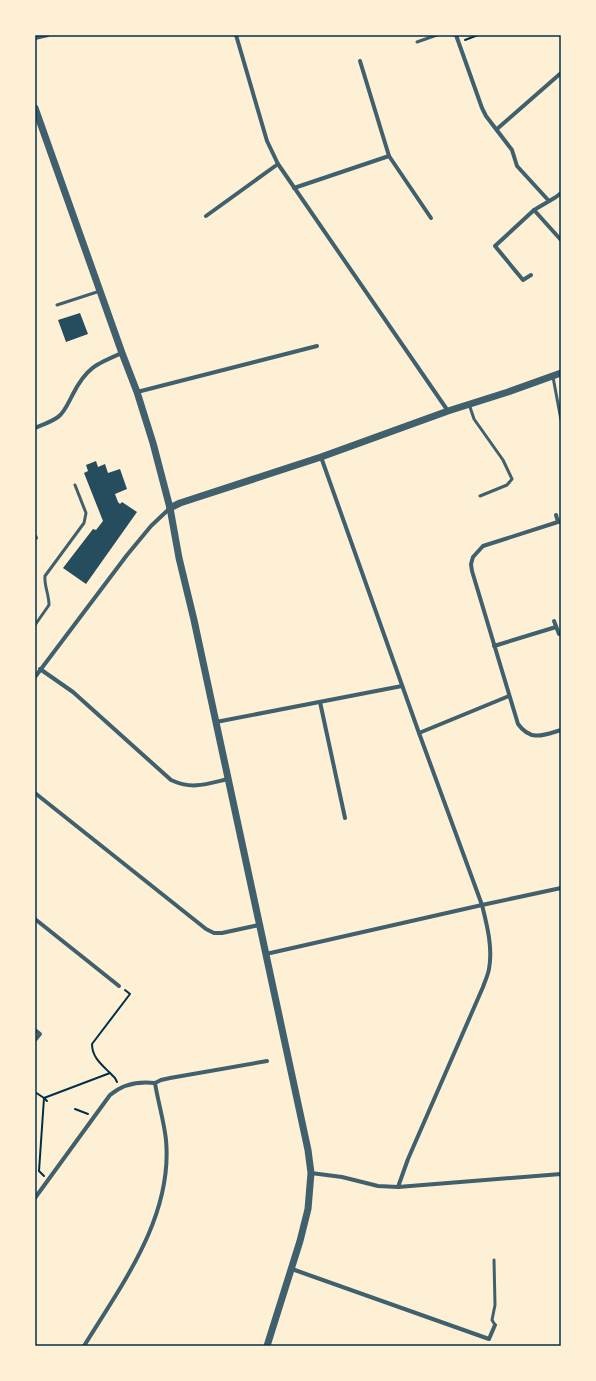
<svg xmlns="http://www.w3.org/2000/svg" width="596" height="1381" font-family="'Source Sans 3',sans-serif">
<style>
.building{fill:#264d5e}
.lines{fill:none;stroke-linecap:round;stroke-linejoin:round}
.path{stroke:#003049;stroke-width:2}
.service{stroke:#3f606c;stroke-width:3}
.minor{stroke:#3f606c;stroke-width:4}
.tertiary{stroke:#3f606c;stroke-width:7}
.neatline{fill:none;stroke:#003049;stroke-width:1.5}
</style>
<rect width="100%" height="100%" fill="#fdf0d5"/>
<g class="building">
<polygon points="80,313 88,334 66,342 58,320"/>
<polygon points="96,461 98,467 105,464 108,473 120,469 127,489 115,494 118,502 120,504 122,502 137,512 86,584 63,568 93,529 96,530 103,521 84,473 88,471 86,465"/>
</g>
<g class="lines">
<g class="path">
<polyline points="465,40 478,35"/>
<path d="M 110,1073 C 101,1064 92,1057 92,1044 L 130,994 L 125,990"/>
<polyline points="35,1092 44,1098 39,1171 44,1176"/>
<polyline points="47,1101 44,1098 110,1073 115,1078 117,1082"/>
<polyline points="75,1109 88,1114"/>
</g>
<g class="service">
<polyline points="417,42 437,35"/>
<polyline points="57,305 100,291"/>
<polyline points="553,377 561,420"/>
<polyline points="469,404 474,419 503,460 512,479 507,485 480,496"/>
<path d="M 35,625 L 49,605 C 49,594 44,586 45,576 L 84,523 L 86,513 L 75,485"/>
<polyline points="494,1260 495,1305 492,1320 495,1325"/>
</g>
<g class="minor">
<polyline points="236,35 267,141 278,164 448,411"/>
<polyline points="456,35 482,108 486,116 512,150 517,166 549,201"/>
<polyline points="35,38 48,35"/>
<polyline points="360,61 389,156 431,218"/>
<polyline points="497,129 561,73"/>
<polyline points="294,188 389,156"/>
<polyline points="534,210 561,240"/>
<polyline points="206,216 278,164"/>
<polyline points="531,275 523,280 495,246 534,210 556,197 561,193"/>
<polyline points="137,392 317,346"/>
<path d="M 35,428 C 42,425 51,422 58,417 C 65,412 69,401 73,394 C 86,368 96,364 122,353"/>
<path d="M 321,457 L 419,733 L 482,905 C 487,925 493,948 489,969 C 488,975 485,981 483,987 L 408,1159 L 398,1187"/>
<polyline points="556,515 558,522"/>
<path d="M 561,521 L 483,546 L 473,557 L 471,564 L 472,571 L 518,724 C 531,742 544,735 561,730"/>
<polyline points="35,536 36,538"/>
<polyline points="554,621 559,634"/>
<polyline points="494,646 556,627"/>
<path d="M 40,669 L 73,692 L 171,780 C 192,790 207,784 228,779"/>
<polyline points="35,677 127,555 151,526 170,508"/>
<polyline points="320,702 345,818"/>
<polyline points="216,722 402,686"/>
<polyline points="419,733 509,696"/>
<polyline points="35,793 206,929 214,933 222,933 259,925"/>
<polyline points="35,919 119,986"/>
<polyline points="266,954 482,905 561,888"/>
<polyline points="35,1030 40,1034 35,1040"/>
<polyline points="311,1173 342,1177 378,1186 398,1187 561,1174"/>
<path d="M 35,1198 L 110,1095 C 123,1084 138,1081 155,1083"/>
<polyline points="292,1269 489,1339 495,1325"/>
<path d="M 84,1346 C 122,1284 173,1217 166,1140 C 164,1121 158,1102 155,1083 L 161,1080 L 170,1078 L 267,1061"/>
</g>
<g class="tertiary">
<polyline points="35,108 122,353 137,392 153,443 170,508 179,558 194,620 308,1150 311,1173 308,1209 300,1241 267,1346"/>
<polyline points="170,508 180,503 321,457 448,411 508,392 561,373"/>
</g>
</g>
<rect width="596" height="1381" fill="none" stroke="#fdf0d5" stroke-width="72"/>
<rect x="36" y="36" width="524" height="1309" class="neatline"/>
</svg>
